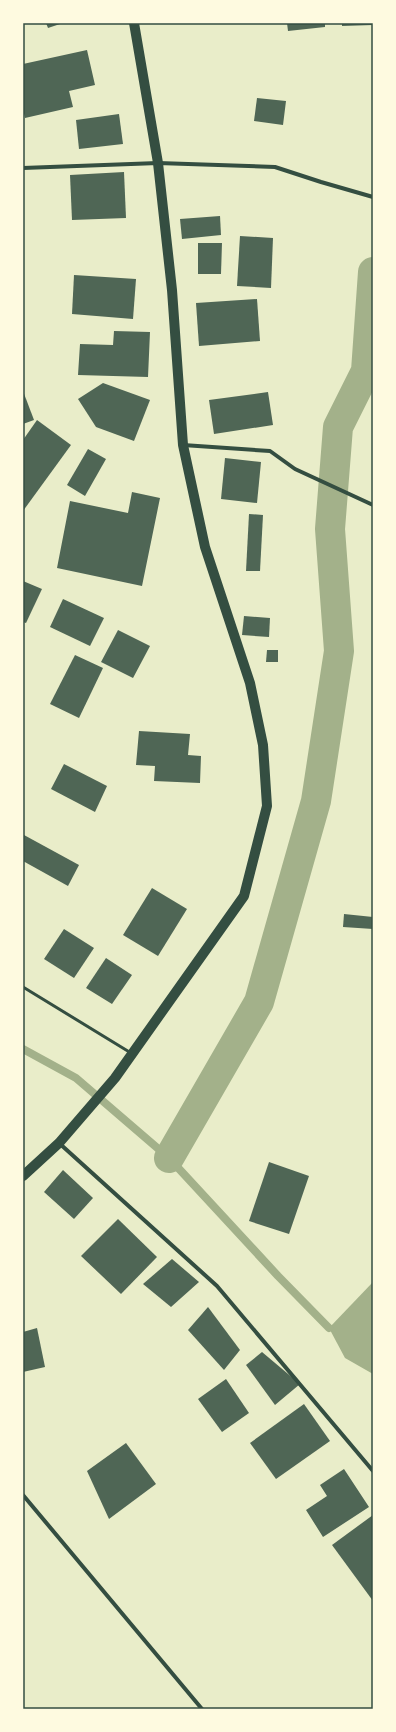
<svg xmlns="http://www.w3.org/2000/svg" width="396" height="1732" font-family="'Space Grotesk',sans-serif">
<style>
.water{fill:#a3b18a}
.lines{fill:none;stroke-linecap:round;stroke-linejoin:round}
.stream{stroke:#a3b18a;stroke-width:8}
.canal{stroke:#a3b18a;stroke-width:30}
.building{fill:#4f6655}
.service{stroke:#344e41;stroke-width:3}
.minor{stroke:#344e41;stroke-width:4}
.primary{stroke:#344e41;stroke-width:10}
.neatline{fill:none;stroke:#344e41;stroke-width:1.5}
</style>
<rect width="100%" height="100%" fill="#e9edc9"/>
<polygon class="water" points="373,1282 373,1374 345,1358 329,1328"/>
<g class="lines">
<polyline class="stream" points="23,1049 76,1078 169,1158 278,1276 329,1328"/>
<polyline class="canal" points="169,1158 259,1002 316,801 339,651 330,529 338,427 366,371 373,272"/>
</g>
<g class="building">
<polygon points="46,23 63,23 48,28"/>
<polygon points="287,23 325,23 325,27 288,31"/>
<polygon points="342,23 373,23 373,25 342,26"/>
<polygon points="87,50 95,85 69,91 73,107 25,118 23,109 23,64"/>
<polygon points="257,98 286,101 283,125 254,121"/>
<polygon points="119,114 123,144 79,149 76,120"/>
<polygon points="124,172 126,218 72,220 70,175"/>
<polygon points="220,216 221,235 182,239 180,219"/>
<polygon points="240,236 273,238 271,288 237,286"/>
<polygon points="198,243 222,243 221,274 198,274"/>
<polygon points="74,275 136,279 133,319 72,314"/>
<polygon points="257,299 260,341 199,346 196,303"/>
<polygon points="114,331 150,332 148,377 78,375 80,344 113,345"/>
<polygon points="103,383 150,400 134,441 96,427 78,399"/>
<polygon points="23,391 34,420 23,424"/>
<polygon points="268,392 273,425 214,434 209,400"/>
<polygon points="37,420 71,445 23,511 23,440"/>
<polygon points="88,449 106,459 85,496 67,485"/>
<polygon points="225,458 261,462 257,503 221,499"/>
<polygon points="132,492 160,498 142,586 57,568 70,501 128,513"/>
<polygon points="249,514 263,515 260,571 246,571"/>
<polygon points="23,581 42,589 26,623 23,622"/>
<polygon points="63,599 104,618 90,646 50,627"/>
<polygon points="244,616 270,618 269,637 242,635"/>
<polygon points="118,630 150,646 133,678 101,662"/>
<polygon points="267,650 278,650 278,662 266,662"/>
<polygon points="75,655 103,668 79,718 50,704"/>
<polygon points="139,731 190,734 188,755 201,756 200,783 154,781 155,766 136,765"/>
<polygon points="64,764 107,786 95,812 51,789"/>
<polygon points="24,835 79,865 68,886 23,861"/>
<polygon points="152,888 187,909 158,956 123,935"/>
<polygon points="344,914 373,917 373,929 343,927"/>
<polygon points="64,929 94,948 74,978 44,959"/>
<polygon points="106,958 132,975 112,1004 86,988"/>
<polygon points="269,1162 309,1176 289,1234 249,1221"/>
<polygon points="63,1170 93,1198 74,1219 44,1192"/>
<polygon points="118,1219 157,1257 121,1294 81,1256"/>
<polygon points="172,1259 199,1282 171,1307 143,1284"/>
<polygon points="208,1307 240,1350 224,1370 188,1330"/>
<polygon points="37,1328 45,1367 23,1372 23,1332"/>
<polygon points="262,1352 300,1384 275,1405 246,1365"/>
<polygon points="226,1379 249,1413 222,1432 198,1399"/>
<polygon points="304,1404 330,1441 276,1479 250,1443"/>
<polygon points="126,1443 156,1484 109,1519 87,1471"/>
<polygon points="344,1469 369,1507 323,1537 306,1510 327,1496 320,1485"/>
<polygon points="373,1515 373,1601 332,1545"/>
</g>
<g class="lines">
<polyline class="service" points="23,987 131,1053"/>
<g class="minor">
<polyline points="23,168 158,163 275,167 321,182 373,197"/>
<polyline points="183,445 270,451 295,469 373,505"/>
<polyline points="59,1143 217,1286 373,1471"/>
<polyline points="23,1495 202,1709"/>
</g>
<polyline class="primary" points="23,1176 59,1143 115,1078 244,896 267,806 263,745 250,683 205,547 183,445 172,290 158,163 134,23"/>
</g>
<rect width="396" height="1732" fill="none" stroke="#fefae0" stroke-width="48"/>
<rect x="24" y="24" width="348" height="1684" class="neatline"/>
</svg>
